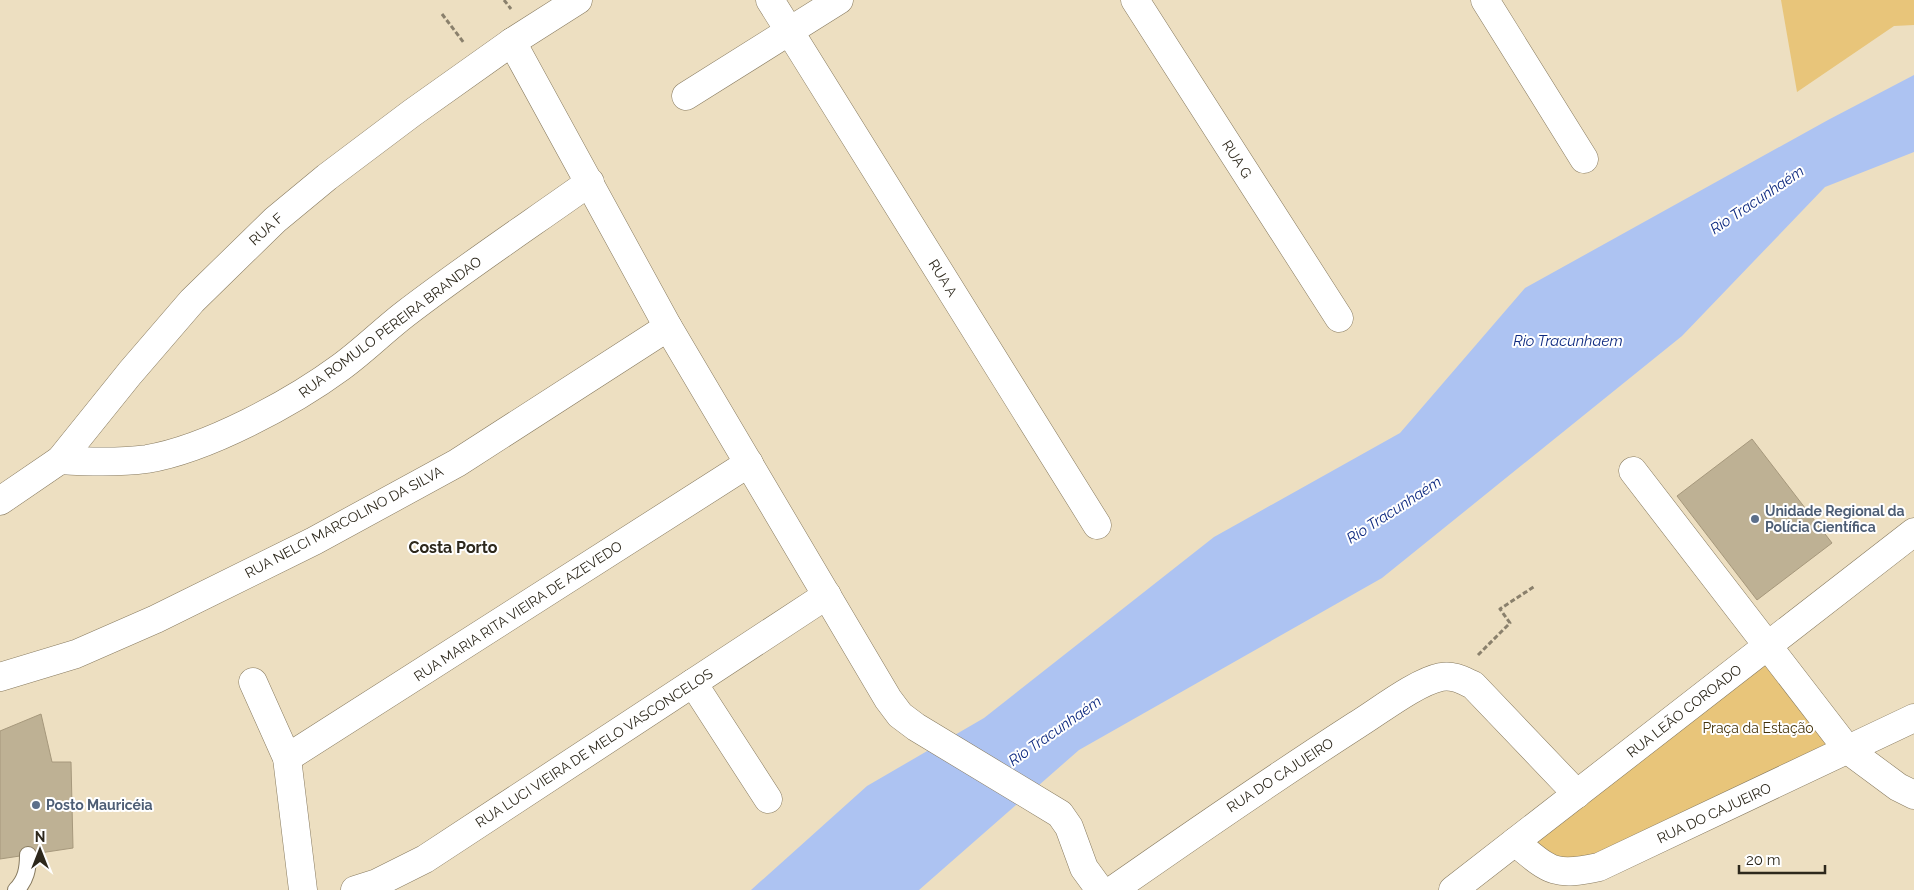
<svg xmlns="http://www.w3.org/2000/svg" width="1914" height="890" font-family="Raleway,sans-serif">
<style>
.green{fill:#e8c57a}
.water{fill:#adc3f2}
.building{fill:#beb194;stroke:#a6987c}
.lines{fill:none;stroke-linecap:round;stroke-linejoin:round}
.lane-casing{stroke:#877a5f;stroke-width:18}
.street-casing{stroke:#877a5f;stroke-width:29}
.secondary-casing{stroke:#877a5f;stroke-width:29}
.path{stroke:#8a806c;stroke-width:3;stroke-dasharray:5 2.5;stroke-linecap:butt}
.lane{stroke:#fff;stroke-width:16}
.street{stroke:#fff;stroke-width:28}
.secondary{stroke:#fff;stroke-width:28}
.service-dot{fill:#5c6f8a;stroke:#fff;stroke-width:2}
.labels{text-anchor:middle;stroke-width:4;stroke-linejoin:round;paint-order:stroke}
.street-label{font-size:14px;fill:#2d281c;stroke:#fff}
.service-label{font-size:14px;font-weight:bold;fill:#4e5e75;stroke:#fff;text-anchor:start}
.park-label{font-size:14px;fill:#44330b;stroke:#fff}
.water-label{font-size:15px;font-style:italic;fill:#0e2a80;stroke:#fff}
.quarter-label{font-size:16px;font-weight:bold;fill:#2d281c;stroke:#fff}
</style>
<rect width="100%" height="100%" fill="#eddfc1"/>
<g class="green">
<polygon points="1781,0 1914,0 1914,25 1894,26 1797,92"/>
<polygon points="1768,647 1848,750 1571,873 1515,842"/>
</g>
<polygon class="water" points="1914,75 1914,152 1825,187 1682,336 1382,578 1079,750 919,890 751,890 867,786 984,718 1214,537 1400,433 1525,288 1828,120"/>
<g class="building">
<polygon points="1752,439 1832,543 1757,600 1677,496"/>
<polygon points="41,714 52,762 71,762 73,848 0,859 0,731"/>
</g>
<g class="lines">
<g class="lane-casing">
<path id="lane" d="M 16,890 C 26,880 28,869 28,855"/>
</g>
<g class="street-casing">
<g id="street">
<polyline points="770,0 1097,525"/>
<polyline points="1135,0 1339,318"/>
<polyline points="1485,0 1584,159"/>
<polyline points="512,42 668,327 888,699 900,715 916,727 1060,814 1069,827 1084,868 1100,890"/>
<polyline points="686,96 839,0"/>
<path d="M 60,460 C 89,462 118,463 147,459 C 207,449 292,403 341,367 C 363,351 383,331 405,314 C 465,268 528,226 590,182"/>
<polyline points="1633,471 1848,750 1898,787 1914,795"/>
<polyline points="0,501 60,460 130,373 192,301 275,220 327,177 412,113 512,42 578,0"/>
<polyline points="0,677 76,654 156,619 314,541 457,463 668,327"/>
<polyline points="253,682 287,758 303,890"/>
<polyline points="693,683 768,799"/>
<polyline points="287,758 749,463"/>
<path d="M 1515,842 C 1550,871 1554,877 1599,867 L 1914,718"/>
<polyline points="355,890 377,883 425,859 827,595"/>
<path d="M 1113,890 C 1193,834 1273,779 1355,726 C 1378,712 1416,682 1441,677 C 1454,675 1462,680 1473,685 L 1577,794"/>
</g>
</g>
<g class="secondary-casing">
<polyline id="secondary" points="1453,890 1914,532"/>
</g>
<g class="path">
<polyline points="504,0 511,9"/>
<polyline points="442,14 464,43"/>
<polyline points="1478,655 1510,623 1500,609 1535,586"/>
</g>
<use href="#lane" class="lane"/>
<use href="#street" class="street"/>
<use href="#secondary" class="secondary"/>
</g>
<g class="service-dot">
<circle cx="1755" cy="519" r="5"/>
<circle cx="36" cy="805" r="5"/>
</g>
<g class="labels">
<g class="street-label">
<text transform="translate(1237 159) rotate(57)" y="5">RUA G</text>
<text transform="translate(266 229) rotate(-42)" y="5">RUA F</text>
<text transform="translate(943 278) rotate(58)" y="5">RUA A</text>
<text transform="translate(390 327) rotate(-37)" y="5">RUA ROMULO PEREIRA BRANDAO</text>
<text transform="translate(344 522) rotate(-28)" y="5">RUA NELCI MARCOLINO DA SILVA</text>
<text transform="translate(518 611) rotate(-33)" y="5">RUA MARIA RITA VIEIRA DE AZEVEDO</text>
<text transform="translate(1684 711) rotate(-38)" y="5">RUA LEÃO COROADO</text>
<text transform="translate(594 748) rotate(-33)" y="5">RUA LUCI VIEIRA DE MELO VASCONCELOS</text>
<text transform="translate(1280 775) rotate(-33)" y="5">RUA DO CAJUEIRO</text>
<text transform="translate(1714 813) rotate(-25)" y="5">RUA DO CAJUEIRO</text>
</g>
<g class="service-label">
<text x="1765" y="516">Unidade Regional da<tspan x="1765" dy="16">Polícia Científica</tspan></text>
<text x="46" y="810">Posto Mauricéia</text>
</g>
<g class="park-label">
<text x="1758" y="733">Praça da Estação</text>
</g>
<g class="water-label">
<text transform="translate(1757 200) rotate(-34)" y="5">Rio Tracunhaém</text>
<text x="1568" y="346">Rio Tracunhaem</text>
<text transform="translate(1394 510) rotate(-33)" y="5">Rio Tracunhaém</text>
<text transform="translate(1055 731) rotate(-35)" y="5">Rio Tracunhaém</text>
</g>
<g class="quarter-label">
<text x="453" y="553">Costa Porto</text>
</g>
</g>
<g transform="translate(40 850)" stroke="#ffffff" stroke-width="4" paint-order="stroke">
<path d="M0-4L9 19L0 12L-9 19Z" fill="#2d281c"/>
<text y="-8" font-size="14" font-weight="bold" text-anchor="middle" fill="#2d281c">N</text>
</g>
<path d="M1739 865v8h86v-8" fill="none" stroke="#2d281c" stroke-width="2.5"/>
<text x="1746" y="865" font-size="15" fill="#2d281c" stroke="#ffffff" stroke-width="4" paint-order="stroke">20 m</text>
</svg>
